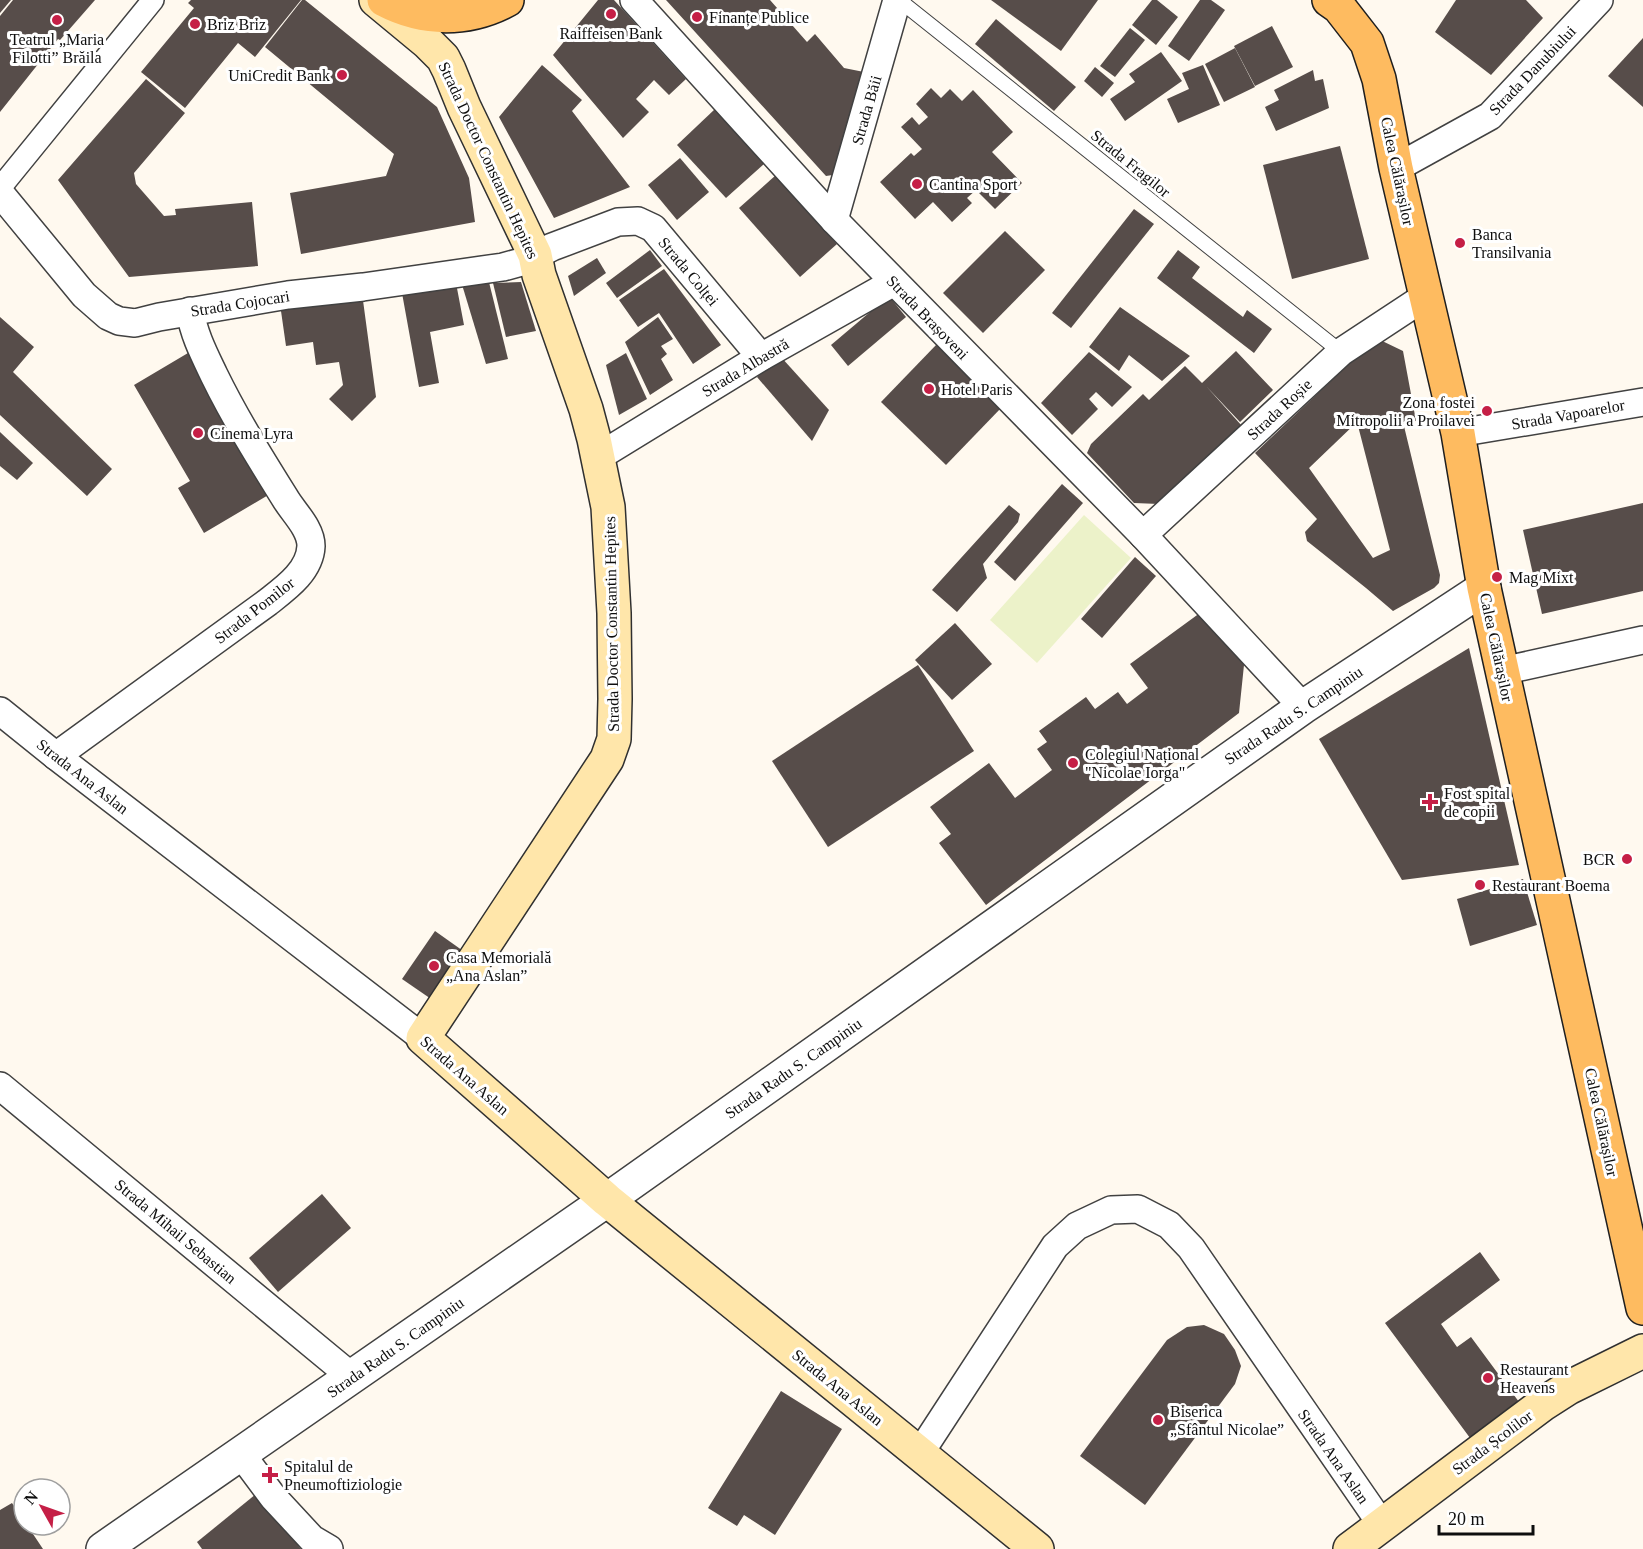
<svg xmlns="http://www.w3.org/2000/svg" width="1643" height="1549" font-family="'Times New Roman',serif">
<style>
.pitch{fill:#ecf2c9}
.building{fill:#574d4a;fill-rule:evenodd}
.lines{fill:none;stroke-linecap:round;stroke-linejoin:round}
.service-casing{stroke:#414141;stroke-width:16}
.pedestrian-casing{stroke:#414141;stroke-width:24}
.minor-casing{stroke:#414141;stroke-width:30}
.tertiary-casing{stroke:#414141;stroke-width:36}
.secondary-casing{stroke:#303030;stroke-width:36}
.primary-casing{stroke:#1f1f1f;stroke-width:36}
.service{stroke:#fff;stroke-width:14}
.pedestrian{stroke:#fff;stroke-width:21}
.minor{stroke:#fff;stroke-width:27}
.tertiary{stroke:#fff;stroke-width:33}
.secondary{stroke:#ffe6aa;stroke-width:33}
.primary{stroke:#febb60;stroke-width:33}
.poi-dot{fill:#c51f46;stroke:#fff;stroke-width:2}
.labels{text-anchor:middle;stroke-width:6;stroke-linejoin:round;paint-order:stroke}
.poi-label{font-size:16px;fill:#0e0e0e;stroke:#fff;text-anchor:start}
.street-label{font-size:16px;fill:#0e0e0e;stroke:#fff}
</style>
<rect width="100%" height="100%" fill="#fff9ef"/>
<polygon class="pitch" points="1084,515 1131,558 1037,663 990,620"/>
<g class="building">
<polygon points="0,0 11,0 0,13"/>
<polygon points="13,0 95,0 60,40 58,39 0,112 0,16"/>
<polygon points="191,0 301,0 255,57 238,43 185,108 141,72 194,8 188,3"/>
<polygon points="302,0 305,0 437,107 469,178 475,222 301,254 290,193 386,176 394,154 265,47"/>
<polygon points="598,0 614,0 686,79 669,95 654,80 636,99 649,112 623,138 553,55"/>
<polygon points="666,0 770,0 807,42 815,34 844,68 864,72 839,174 826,176"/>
<polygon points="991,0 1098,0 1061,51"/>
<polygon points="1152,0 1157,0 1178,17 1156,45 1132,25"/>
<polygon points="1200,0 1211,0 1225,10 1189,61 1168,46"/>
<polygon points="1456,0 1526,0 1543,18 1491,75 1435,32"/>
<polygon points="996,19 1076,87 1054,111 975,44"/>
<polygon points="1272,26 1293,67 1255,86 1234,46"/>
<polygon points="1130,28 1145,40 1115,77 1100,66"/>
<polygon points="1643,38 1643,107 1608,76"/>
<polygon points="1235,48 1255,87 1224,102 1205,64"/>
<polygon points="1161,52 1182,81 1125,121 1110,99 1135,82 1129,74"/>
<polygon points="542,65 582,100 572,111 630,187 554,218 499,117"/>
<polygon points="1203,65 1220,105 1178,123 1167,99 1189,89 1182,73"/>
<polygon points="1095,67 1114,83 1102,97 1084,81"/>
<polygon points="1313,70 1315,81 1323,79 1329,108 1276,131 1265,107 1279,100 1274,90"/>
<polygon points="146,79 185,113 134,173 136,184 164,216 176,215 175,209 252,202 258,266 129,277 58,180"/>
<polygon points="931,88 941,98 950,89 962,101 973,90 1013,132 992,152 1022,183 995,209 976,190 967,198 972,203 952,222 933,202 915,219 880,182 911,153 914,156 922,149 901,127 912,117 919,125 928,117 916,104"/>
<polygon points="715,109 765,163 726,198 677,145"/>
<polygon points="1340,146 1369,259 1292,279 1263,165"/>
<polygon points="680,158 709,192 677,220 648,185"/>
<polygon points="776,175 837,244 800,277 739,208"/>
<polygon points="1134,209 1154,224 1071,328 1052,313"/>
<polygon points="1005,231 1045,270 983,333 943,293"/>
<polygon points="650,250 662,266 617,298 606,283"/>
<polygon points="1178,250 1200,267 1192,278 1243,317 1247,310 1272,329 1254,353 1157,278"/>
<polygon points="597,258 606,273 574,296 568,276"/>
<polygon points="664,269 721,345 693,364 659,313 638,327 619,300"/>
<polygon points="487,274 508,359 486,364 460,278"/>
<polygon points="521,282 536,331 506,337 493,283"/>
<polygon points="456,283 464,325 430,332 439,383 419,387 402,293"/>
<polygon points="362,293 376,397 352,421 329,399 343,385 339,362 316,365 313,342 286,346 280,304"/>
<polygon points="889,296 906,317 848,366 831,345"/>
<polygon points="1120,307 1190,356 1162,381 1129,355 1119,371 1089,347"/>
<polygon points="0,317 34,347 13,372 112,469 87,496 0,415"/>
<polygon points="658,317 673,339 661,346 667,354 661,359 673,380 650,395 625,342"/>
<path d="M 1376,338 L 1403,351 L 1416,421 L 1403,422 L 1440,575 L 1439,583 L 1434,588 L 1393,611 L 1366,588 L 1307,541 L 1305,532 L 1317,519 L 1255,453 ZM 1357,422 L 1390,550 L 1373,558 L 1309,468 Z"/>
<polygon points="937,344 1002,407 946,465 881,402"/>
<polygon points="1236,351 1273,390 1240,422 1206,386 1242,426 1159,504 1134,503 1087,453 1091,444 1143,394 1149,400 1185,366 1202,383"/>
<polygon points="1089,352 1132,387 1112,407 1096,392 1089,399 1098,409 1072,435 1041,403"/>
<polygon points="188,353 270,494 204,533 178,488 190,481 134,385"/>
<polygon points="626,353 647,399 619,415 606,365"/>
<polygon points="781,357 829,410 812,441 757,377"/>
<polygon points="0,432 33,463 17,480 0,466"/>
<polygon points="1062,484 1083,503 1015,581 994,562"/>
<polygon points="1643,503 1643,591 1542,614 1523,530"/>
<polygon points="1009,505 1020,514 1018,522 983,564 987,578 957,612 932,590"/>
<polygon points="1135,557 1156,576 1102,638 1081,619"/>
<polygon points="1204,610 1244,665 1239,713 986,905 939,843 951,834 930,807 989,763 1015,798 1052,770 1037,749 1047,742 1039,731 1086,697 1095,709 1118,692 1127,704 1148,688 1130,664"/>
<polygon points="955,623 992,664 952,700 915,660"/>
<polygon points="1469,648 1519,865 1402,880 1319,739"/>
<polygon points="918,665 974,751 828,847 772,761"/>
<polygon points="1523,879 1537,925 1470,946 1457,899"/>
<polygon points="435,931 466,953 434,1001 402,979"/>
<polygon points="322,1194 351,1228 278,1292 249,1258"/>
<polygon points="1480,1252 1500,1280 1441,1324 1457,1347 1471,1337 1522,1406 1473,1442 1385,1323"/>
<polygon points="1204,1325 1224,1334 1235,1350 1241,1366 1235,1384 1145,1505 1080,1456 1167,1340 1187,1327"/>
<polygon points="781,1391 842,1429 775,1535 744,1515 737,1526 708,1508"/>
<polygon points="256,1494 301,1549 202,1549 197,1542"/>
<polygon points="12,1503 24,1521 24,1525 27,1525 43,1549 0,1549 0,1510"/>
</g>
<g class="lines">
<g class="service-casing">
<polyline id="service" points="899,0 1341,352"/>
</g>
<g class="pedestrian-casing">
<polyline id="pedestrian" points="0,188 153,0"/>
</g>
<g class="minor-casing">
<g id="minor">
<polyline points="634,0 834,220 1143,535 1303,707"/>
<polyline points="1396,168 1490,116 1599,0"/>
<polyline points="0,193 84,295 108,316 119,321 135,323 159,317 288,295 363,287 503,267 525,261 552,247 618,222 638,221 653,228 761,357"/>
<polyline points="834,220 897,0"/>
<polyline points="1458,433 1643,402"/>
<polyline points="598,457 761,357 894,282"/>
<polyline points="1143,535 1341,352 1426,296"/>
<polyline points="1502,671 1643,640"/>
<polyline points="0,711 56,756 423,1038"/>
<path d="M 56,756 L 268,602 C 286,588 310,571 311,546 C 311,528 293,512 285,498 C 260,458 235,418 214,375 C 204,354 194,335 190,311"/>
<polyline points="0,1086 352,1377"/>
<polyline points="920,1453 1055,1246 1077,1226 1111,1210 1138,1209 1169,1225 1191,1248 1382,1525"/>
<polyline points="241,1454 273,1497 312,1539 329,1549"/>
</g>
</g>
<g class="tertiary-casing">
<polyline id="tertiary" points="103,1549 607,1200 1303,707 1484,588"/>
</g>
<g class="secondary-casing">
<g id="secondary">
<polyline points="376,0 428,43 443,58 449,70 464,107 535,255 539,275 586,409 594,439 608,507 614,613 615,699 614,739 607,759 423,1038 607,1200 1037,1549"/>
<polyline points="1350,1549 1543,1404 1568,1388 1643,1351"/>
</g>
</g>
<g class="primary-casing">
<g id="primary">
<path d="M 384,0 C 424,21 468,21 507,0"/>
<polyline points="1329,0 1339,7 1367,43 1379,79 1396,168 1458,433 1484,588 1643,1308"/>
</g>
</g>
<use href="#service" class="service"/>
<use href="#pedestrian" class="pedestrian"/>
<use href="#minor" class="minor"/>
<use href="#tertiary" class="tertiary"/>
<use href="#secondary" class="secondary"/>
<use href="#primary" class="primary"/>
</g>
<g class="poi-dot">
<circle cx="611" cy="14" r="6"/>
<circle cx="697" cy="17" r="6"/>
<circle cx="57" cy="20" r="6"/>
<circle cx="195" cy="24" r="6"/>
<circle cx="342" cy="75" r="6"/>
<circle cx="917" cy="184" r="6"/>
<circle cx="1460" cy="243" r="6"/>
<circle cx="929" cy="389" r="6"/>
<circle cx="1487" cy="411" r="6"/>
<circle cx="198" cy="433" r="6"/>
<circle cx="1497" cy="577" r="6"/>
<circle cx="1073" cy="763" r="6"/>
<path d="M1427 793h6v6h6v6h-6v6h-6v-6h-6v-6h6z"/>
<circle cx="1627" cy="859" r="6"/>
<circle cx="1480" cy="885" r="6"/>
<circle cx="434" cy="966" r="6"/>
<circle cx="1488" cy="1378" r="6"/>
<circle cx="1158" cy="1420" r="6"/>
<path d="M267 1466h6v6h6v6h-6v6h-6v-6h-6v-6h6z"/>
</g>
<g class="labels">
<g class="poi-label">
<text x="709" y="23">Finanțe Publice</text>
<text x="207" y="30">Briz Briz</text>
<text x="611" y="39" text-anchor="middle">Raiffeisen Bank</text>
<text x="57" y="45" text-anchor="middle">Teatrul „Maria<tspan x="57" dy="18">Filotti” Brăila</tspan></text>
<text x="330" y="81" text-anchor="end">UniCredit Bank</text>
<text x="929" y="190">Cantina Sport</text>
<text x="1472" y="240">Banca<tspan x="1472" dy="18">Transilvania</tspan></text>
<text x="941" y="395">Hotel Paris</text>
<text x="1475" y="408" text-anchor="end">Zona fostei<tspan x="1475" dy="18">Mitropolii a Proilavei</tspan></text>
<text x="210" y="439">Cinema Lyra</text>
<text x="1509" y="583">Mag Mixt</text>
<text x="1085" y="760">Colegiul Național<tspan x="1085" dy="18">"Nicolae Iorga"</tspan></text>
<text x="1444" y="799">Fost spital<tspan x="1444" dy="18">de copii</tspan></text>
<text x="1615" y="865" text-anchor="end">BCR</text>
<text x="1492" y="891">Restaurant Boema</text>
<text x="446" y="963">Casa Memorială<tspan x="446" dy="18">„Ana Aslan”</tspan></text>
<text x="1500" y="1375">Restaurant<tspan x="1500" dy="18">Heavens</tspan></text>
<text x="1170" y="1417">Biserica<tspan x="1170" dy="18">„Sfântul Nicolae”</tspan></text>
<text x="284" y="1472">Spitalul de<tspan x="284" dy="18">Pneumoftiziologie</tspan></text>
</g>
<g class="street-label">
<text transform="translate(1532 70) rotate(-46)" y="6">Strada Danubiului</text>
<text transform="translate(866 110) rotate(-74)" y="6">Strada Băii</text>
<text transform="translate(489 160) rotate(65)" y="6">Strada Doctor Constantin Hepites</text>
<text transform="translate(1131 163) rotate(39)" y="6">Strada Fragilor</text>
<text transform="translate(1398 171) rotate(78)" y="6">Calea Călărașilor</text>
<text transform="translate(689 271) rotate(50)" y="6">Strada Colței</text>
<text transform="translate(240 303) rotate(-9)" y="6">Strada Cojocari</text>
<text transform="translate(928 317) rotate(46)" y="6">Strada Brașoveni</text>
<text transform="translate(745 367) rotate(-31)" y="6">Strada Albastră</text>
<text transform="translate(1279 409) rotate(-43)" y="6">Strada Roșie</text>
<text transform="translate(1568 414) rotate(-10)" y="6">Strada Vapoarelor</text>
<text transform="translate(254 610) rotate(-38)" y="6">Strada Pomilor</text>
<text transform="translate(611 624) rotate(-91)" y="6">Strada Doctor Constantin Hepites</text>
<text transform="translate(1497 647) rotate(78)" y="6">Calea Călărașilor</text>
<text transform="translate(1293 715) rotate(-34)" y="6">Strada Radu S. Campiniu</text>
<text transform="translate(83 776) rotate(38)" y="6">Strada Ana Aslan</text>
<text transform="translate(793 1068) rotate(-35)" y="6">Strada Radu S. Campiniu</text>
<text transform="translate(465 1075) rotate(41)" y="6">Strada Ana Aslan</text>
<text transform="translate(1602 1122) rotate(78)" y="6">Calea Călărașilor</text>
<text transform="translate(176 1231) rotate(40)" y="6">Strada Mihail Sebastian</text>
<text transform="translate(395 1347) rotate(-35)" y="6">Strada Radu S. Campiniu</text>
<text transform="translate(838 1387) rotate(39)" y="6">Strada Ana Aslan</text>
<text transform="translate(1492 1442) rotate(-37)" y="6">Strada Școlilor</text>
<text transform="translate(1334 1456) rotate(55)" y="6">Strada Ana Aslan</text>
</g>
</g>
<g transform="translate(42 1507) rotate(310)"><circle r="28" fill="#ffffff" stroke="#9f9f9f" stroke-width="1.5"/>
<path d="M0-4.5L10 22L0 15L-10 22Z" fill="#c51f46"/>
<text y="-9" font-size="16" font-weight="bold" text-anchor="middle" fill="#0e0e0e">N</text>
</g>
<path d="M1439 1525v9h94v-9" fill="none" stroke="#0e0e0e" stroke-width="3"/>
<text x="1448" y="1525" font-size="18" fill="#0e0e0e" stroke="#ffffff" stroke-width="4.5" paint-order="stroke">20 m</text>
</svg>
